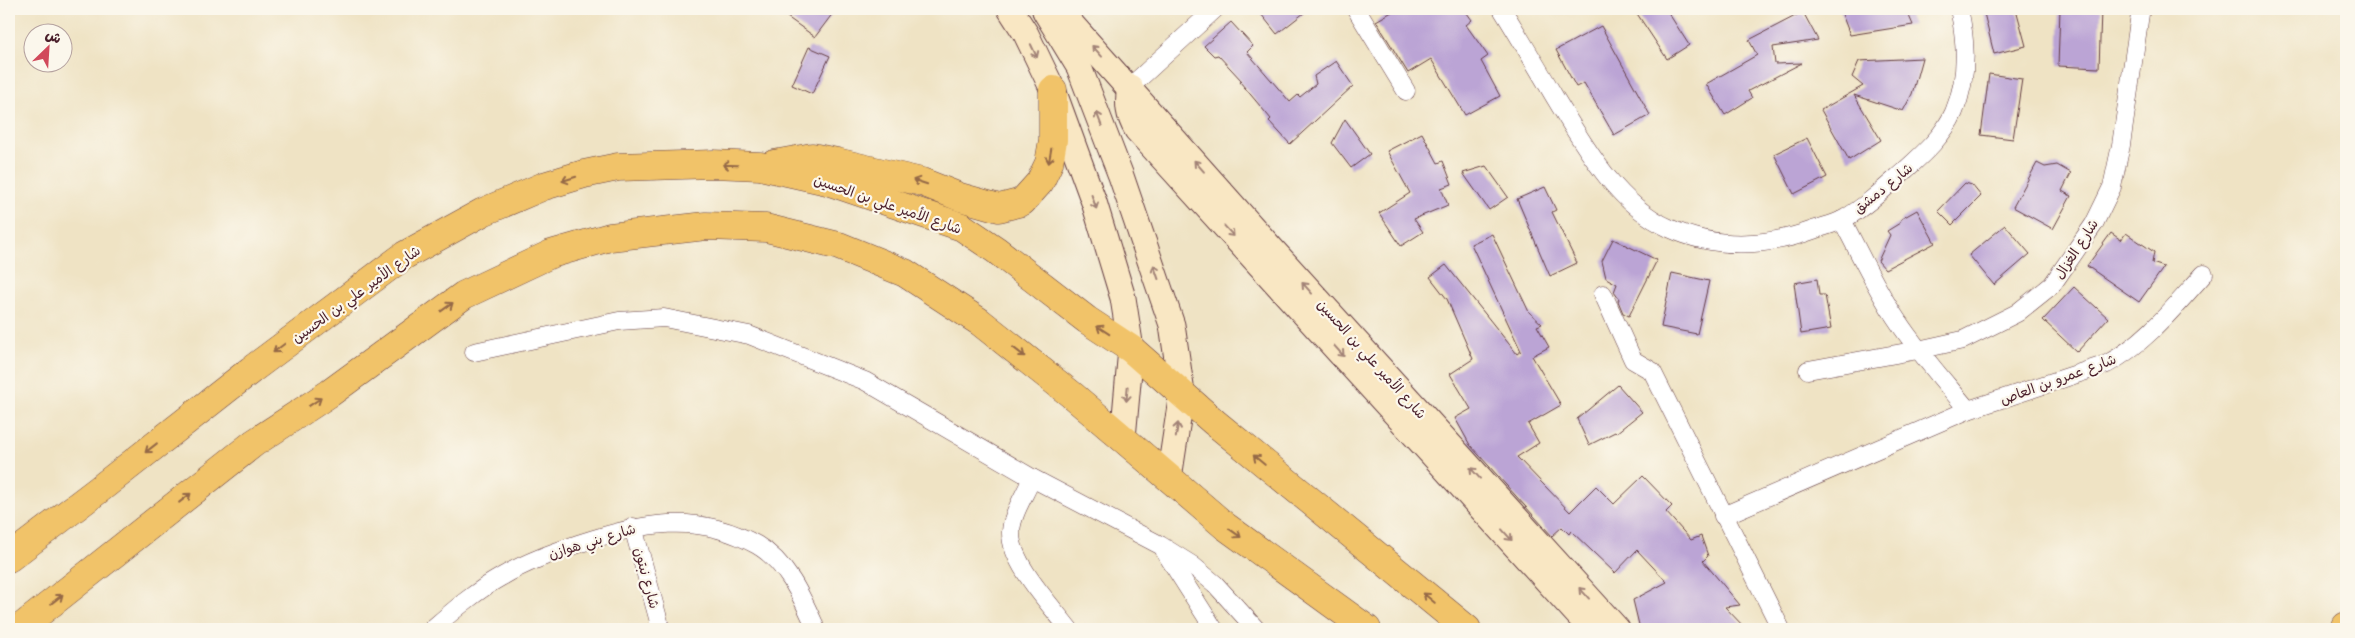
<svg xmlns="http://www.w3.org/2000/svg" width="2355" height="638" font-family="Mali,'Playpen Sans Arabic',sans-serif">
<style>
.building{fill:#bba4d5}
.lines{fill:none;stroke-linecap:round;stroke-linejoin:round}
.street-casing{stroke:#633c42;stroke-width:19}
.secondary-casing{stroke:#633c42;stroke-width:27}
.primary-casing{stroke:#633c42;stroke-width:29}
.street{stroke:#fff;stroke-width:18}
.secondary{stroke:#f9e7c3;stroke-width:25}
.primary{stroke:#f1c369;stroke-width:28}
.oneway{stroke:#a28377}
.oneway2{stroke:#956947}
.labels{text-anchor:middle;stroke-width:4.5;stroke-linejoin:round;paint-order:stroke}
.street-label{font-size:14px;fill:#4a1f2b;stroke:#fbf7ec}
</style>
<rect width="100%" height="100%" fill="#fbf7ec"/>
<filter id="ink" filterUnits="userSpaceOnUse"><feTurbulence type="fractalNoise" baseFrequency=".02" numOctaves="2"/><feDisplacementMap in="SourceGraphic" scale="10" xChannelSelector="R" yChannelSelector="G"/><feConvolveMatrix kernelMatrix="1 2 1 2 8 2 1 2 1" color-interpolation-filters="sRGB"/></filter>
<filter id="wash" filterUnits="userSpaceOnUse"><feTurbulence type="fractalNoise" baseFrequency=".0096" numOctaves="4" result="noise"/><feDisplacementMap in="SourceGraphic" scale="20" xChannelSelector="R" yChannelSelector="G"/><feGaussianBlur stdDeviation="1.12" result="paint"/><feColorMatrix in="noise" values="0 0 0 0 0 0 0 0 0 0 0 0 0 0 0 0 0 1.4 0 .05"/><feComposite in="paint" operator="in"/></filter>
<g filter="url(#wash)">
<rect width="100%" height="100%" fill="#efe3c4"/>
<g id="blocks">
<g class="building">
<polygon points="776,9 836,9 815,37"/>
<polygon points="1257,9 1309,9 1277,34"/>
<polygon points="1397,9 1464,9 1472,20 1466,25 1488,56 1481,61 1500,96 1465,115 1431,59 1408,73 1376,21"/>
<polygon points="1634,9 1666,9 1689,45 1667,59"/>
<polygon points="1840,9 1906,9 1913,25 1850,35"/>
<polygon points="1983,9 2016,9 2026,46 1994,54"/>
<polygon points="2060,9 2101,10 2099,68 2058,66"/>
<polygon points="1803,12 1818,40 1773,47 1775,64 1802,63 1748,91 1752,98 1725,115 1706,84 1757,55 1749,40"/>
<polygon points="1231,22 1253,46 1247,52 1290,102 1298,95 1300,97 1316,84 1314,76 1336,61 1353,86 1290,144 1269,121 1271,119 1240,82 1242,81 1218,55 1214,56 1204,46"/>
<polygon points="1601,26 1650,115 1614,135 1584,83 1576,87 1556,50"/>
<polygon points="809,47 830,56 812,94 792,85"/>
<polygon points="1922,58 1912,94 1903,111 1854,95 1881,140 1849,160 1821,110 1863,86 1852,77 1859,61"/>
<polygon points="1989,74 2022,79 2013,139 1981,135"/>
<polygon points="1345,119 1370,154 1351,168 1332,143"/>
<polygon points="1422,133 1438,163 1443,161 1452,184 1441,188 1448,205 1414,219 1423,232 1401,246 1379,213 1410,193 1387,151"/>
<polygon points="1807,138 1827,177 1794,194 1774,154"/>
<polygon points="2037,163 2045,167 2057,165 2071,173 2062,191 2071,196 2053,229 2013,207"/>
<polygon points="1486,166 1508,197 1489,210 1463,173"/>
<polygon points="1965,183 1972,185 1981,196 1952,225 1938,211"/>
<polygon points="1545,187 1556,210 1552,212 1577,263 1550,276 1517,199"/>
<polygon points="1917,210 1935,243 1885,269 1878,261 1890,235 1887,231 1900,223 1901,219"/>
<polygon points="2005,225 2030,254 1994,285 1969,255"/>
<polygon points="2111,233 2121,240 2126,233 2154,252 2152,263 2164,267 2139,302 2087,266"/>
<polygon points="1492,234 1529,312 1542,324 1537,326 1549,347 1532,356 1561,405 1528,424 1539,443 1517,457 1570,512 1596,486 1614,504 1643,476 1672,506 1666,512 1691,540 1701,536 1708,556 1703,561 1740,605 1725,607 1746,629 1640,629 1633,600 1667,582 1637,550 1615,573 1571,531 1569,534 1562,527 1552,536 1470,445 1455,418 1471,409 1450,374 1473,359 1447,299 1430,277 1446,265 1517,354 1521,351 1471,244"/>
<polygon points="1613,239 1657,260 1629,316 1623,313 1618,301 1619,299 1614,292 1617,284 1606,278 1602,261"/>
<polygon points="1672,273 1709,281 1697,334 1661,327"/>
<polygon points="1817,279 1819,295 1825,295 1831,329 1801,334 1794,283"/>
<polygon points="2074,287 2108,318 2077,352 2043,320"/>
<polygon points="1618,385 1642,412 1616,433 1615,432 1589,445 1577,419"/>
</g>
</g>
</g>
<g filter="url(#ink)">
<use href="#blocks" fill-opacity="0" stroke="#633c42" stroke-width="1"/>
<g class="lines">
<g class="street-casing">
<g id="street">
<polyline points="1356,9 1406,91"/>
<path d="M 1502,9 C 1520,38 1537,67 1554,96 C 1583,144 1616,204 1669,228 C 1717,250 1767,247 1816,229 C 1825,226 1835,224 1844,219 C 1866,206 1884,189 1903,172 C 1922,155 1943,137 1954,112 C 1968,79 1967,44 1959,9"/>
<polyline points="1130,87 1215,9"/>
<path d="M 1842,220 C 1860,254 1876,289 1897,320 C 1918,352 1944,381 1968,410"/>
<polyline points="1603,294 1633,360 1652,371 1781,629"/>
<polyline points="474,352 619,321 664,318 749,335 865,381 1032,478 1160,545 1192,565 1215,584 1256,629"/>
<polyline points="1808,370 1918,350 1963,340 2017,313 2052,285 2094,224 2112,187 2121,145 2140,14"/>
<path d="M 1032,478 C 1025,495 1012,513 1011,532 C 1010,563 1051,605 1069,629"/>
<path d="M 1723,516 L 1968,410 L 2107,364 C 2146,343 2174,307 2204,274"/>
<polyline points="633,527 661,629"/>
<polyline points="1165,552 1214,629"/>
<path d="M 432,629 C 454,610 476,591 501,577 C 526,562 552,553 578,544 C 640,523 697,511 757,545 C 786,562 801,595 814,624 L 813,629"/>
</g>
</g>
<g class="secondary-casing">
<g id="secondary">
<polyline points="1010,9 1026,34 1053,90 1094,202 1123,298 1131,349 1123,438"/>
<polyline points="1058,9 1270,247 1617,629"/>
<polyline points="1045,11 1079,67 1121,176 1172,325 1182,393 1169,478"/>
<path d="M 1130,87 C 1127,104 1128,115 1137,130 L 1591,629"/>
</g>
</g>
<g class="primary-casing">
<g id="primary">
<polyline points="774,164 812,157 837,162 922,182 960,197 999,208 1022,202 1040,182 1049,163 1053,140 1053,90"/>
<polyline points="9,558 97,491 251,370 405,255 483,212 544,186 584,174 618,167 713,164 760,166 827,181 962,227 996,250 1087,320 1131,349 1214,422 1467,629"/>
<polyline points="19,629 254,443 330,393 464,295 551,254 610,237 706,226 766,228 839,246 905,273 980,322 1072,395 1225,526 1367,629"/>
<polyline points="2345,629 2346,626"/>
</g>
</g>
<use href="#street" class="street"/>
<use href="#secondary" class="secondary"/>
<use href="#primary" class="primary"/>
</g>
<defs><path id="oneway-shaft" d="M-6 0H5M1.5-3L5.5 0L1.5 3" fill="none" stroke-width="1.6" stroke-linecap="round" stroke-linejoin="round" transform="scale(1.25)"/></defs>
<g class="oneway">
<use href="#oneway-shaft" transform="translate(1034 51) rotate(65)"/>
<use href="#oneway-shaft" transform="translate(1097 51) rotate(-132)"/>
<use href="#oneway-shaft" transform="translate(1099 119) rotate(-111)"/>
<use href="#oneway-shaft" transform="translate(1199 166) rotate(-131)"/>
<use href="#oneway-shaft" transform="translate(1094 202) rotate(71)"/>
<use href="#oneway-shaft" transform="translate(1229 231) rotate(48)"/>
<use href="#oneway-shaft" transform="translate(1156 272) rotate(-109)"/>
<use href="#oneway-shaft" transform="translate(1307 288) rotate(-132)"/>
<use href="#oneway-shaft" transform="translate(1339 351) rotate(48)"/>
<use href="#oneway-shaft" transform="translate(1127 394) rotate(95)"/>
<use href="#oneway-shaft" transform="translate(1177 430) rotate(-81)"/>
<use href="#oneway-shaft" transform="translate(1475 473) rotate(-132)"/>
<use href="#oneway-shaft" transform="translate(1507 535) rotate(48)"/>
<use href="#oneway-shaft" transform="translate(1584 593) rotate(-132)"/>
</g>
<g class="oneway2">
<use href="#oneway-shaft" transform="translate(1050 156) rotate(100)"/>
<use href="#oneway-shaft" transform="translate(730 165) rotate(-178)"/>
<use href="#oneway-shaft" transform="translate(569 179) rotate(163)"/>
<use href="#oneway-shaft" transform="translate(920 182) rotate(-162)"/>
<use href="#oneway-shaft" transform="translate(447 307) rotate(-36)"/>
<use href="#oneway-shaft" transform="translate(1103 330) rotate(-147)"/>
<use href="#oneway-shaft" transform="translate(279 348) rotate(143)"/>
<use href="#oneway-shaft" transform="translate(1019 352) rotate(38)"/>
<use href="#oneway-shaft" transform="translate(315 402) rotate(-34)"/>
<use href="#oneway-shaft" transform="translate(151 448) rotate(142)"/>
<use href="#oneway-shaft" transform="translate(1259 460) rotate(-140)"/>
<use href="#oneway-shaft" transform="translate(185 498) rotate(-38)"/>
<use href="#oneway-shaft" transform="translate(1235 533) rotate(36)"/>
<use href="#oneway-shaft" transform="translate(1429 598) rotate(-140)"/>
<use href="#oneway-shaft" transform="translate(57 599) rotate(-38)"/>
</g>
</g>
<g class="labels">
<g class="street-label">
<text transform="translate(1883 188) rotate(-39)" y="5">شارع دمشق</text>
<text transform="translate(888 204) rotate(19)" y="5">شارع الأمير علي بن الحسين</text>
<text transform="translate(2076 249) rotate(-57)" y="5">شارع الغزال</text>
<text transform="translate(356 294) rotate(-36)" y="5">شارع الأمير علي بن الحسين</text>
<text transform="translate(1372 359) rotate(48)" y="5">شارع الأمير علي بن الحسين</text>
<text transform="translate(2058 379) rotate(-20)" y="5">شارع عمرو بن العاص</text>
<text transform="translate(592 541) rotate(-17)" y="5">شارع بني هوازن</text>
<text transform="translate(647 578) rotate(75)" y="5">شارع نبتون</text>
</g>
</g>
<rect width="2355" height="638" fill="none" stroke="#fbf7ec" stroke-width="30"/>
<g transform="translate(48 48) rotate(25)"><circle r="24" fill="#fbf7ec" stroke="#b4a19f"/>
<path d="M0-4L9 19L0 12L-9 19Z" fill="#d1495b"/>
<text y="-8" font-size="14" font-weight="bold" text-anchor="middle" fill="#4a1f2b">ش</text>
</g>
</svg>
